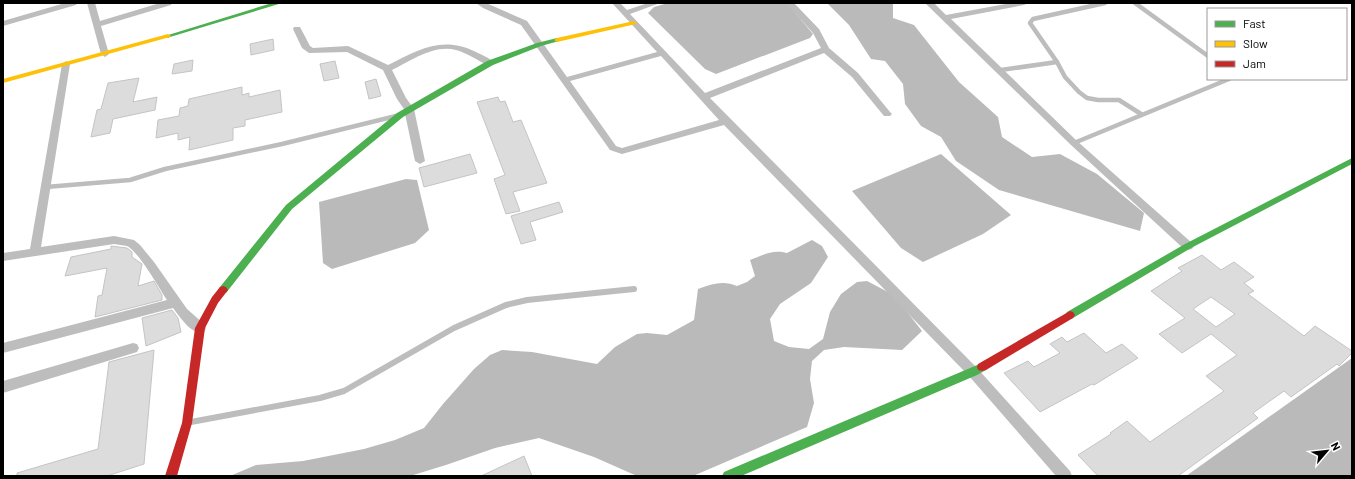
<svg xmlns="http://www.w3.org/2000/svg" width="1355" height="479" font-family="Barlow,sans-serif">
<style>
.water{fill:#bababa}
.building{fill:#dcdcdc;stroke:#c4c4c4;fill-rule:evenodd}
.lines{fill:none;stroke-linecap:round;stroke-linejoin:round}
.lane-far1{stroke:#bdbdbd;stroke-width:4.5}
.lane{stroke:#bdbdbd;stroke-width:6}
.street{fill:#bdbdbd;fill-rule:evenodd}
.fast{fill:#4caf50;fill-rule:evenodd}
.slow{fill:#ffc107;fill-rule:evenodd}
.jam{fill:#c62828;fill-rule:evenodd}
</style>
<rect width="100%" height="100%" fill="#fff"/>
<g class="water">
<polygon points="668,3 787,3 813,34 810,38 716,74 705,69 648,13 654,7"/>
<polygon points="827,3 893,3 893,18 914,25 959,82 998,117 1002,137 1032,157 1060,154 1097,174 1144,213 1140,231 999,190 956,161 941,137 921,126 905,104 903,84 885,61 871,59 849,25"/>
<polygon points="941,154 1011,215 983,234 923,262 901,248 852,191"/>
<polygon points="406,179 417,180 429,230 415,243 332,269 323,263 319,202"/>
<path d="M 812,240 L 822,246 L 828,257 L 811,283 L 780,304 L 770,319 L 774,341 L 789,347 L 809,349 L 823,339 L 830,312 L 841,294 L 857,282 L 867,281 L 888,292 L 904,308 L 922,331 L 902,350 L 844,347 L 824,350 L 812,361 L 810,379 L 814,403 L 807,427 L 693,476 L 637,476 L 594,457 L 539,438 L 495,448 L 446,465 L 410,476 L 230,476 L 256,465 L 303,461 L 364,449 L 395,440 L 424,428 L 443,404 L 474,369 L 490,355 L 502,350 L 532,352 L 597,364 L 615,347 L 637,334 L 647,333 L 667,335 L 694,320 L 698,289 C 711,284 724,280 737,286 L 747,282 L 755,276 L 750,260 C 763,255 773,249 787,253 Z"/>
<polygon points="1352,358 1352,476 1186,476"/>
</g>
<g class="building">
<polygon points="273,39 274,50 251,55 250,44"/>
<polygon points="193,60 192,71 172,74 174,64"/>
<polygon points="335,61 339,78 324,81 320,64"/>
<polygon points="139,78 133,102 157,97 155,110 113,119 110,133 91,137 97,110 101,109 108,83"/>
<polygon points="376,79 381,96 369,99 365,82"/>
<polygon points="242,87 242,95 249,93 249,97 280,90 282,112 245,120 245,126 233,128 233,140 189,150 190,137 178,140 178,133 156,138 158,120 179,116 180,108 188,106 189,99"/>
<polygon points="498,97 500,102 505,101 513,122 521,120 547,183 513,192 520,211 506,214 494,179 505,175 477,102"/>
<polygon points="470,154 477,173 424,187 419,168"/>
<polygon points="559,202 563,212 530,222 536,240 521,244 511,216"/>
<polygon points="111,246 127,248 131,251 132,252 132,257 142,264 138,286 154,281 162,295 162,300 95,317 98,296 102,295 107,268 65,276 71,257 111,249"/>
<path d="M 1202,255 L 1221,270 L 1234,262 L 1254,277 L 1244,283 L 1254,291 L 1248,294 L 1304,336 L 1315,326 L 1352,351 L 1352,353 L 1339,366 L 1337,364 L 1291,397 L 1284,391 L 1253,413 L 1258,418 L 1178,476 L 1098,476 L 1078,455 L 1111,434 L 1110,433 L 1127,421 L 1150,442 L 1224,391 L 1206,376 L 1237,355 L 1211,334 L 1182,353 L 1159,334 L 1185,318 L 1151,291 L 1182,271 L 1178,268 ZM 1211,297 L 1235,314 L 1216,327 L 1193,309 Z"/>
<polygon points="172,310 178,318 181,332 146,346 142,318"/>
<polygon points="1084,333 1106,353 1122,344 1138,358 1094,385 1092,384 1040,412 1004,373 1028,361 1034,367 1060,353 1050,344 1062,337 1067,342"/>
<polygon points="154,350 144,464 107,476 17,476 17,473 98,449 109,362"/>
<polygon points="524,456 532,476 481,476"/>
</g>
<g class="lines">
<g class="lane-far1">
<polyline points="1105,3 1033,19 1030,23 1057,62 1065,77 1079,92 1087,98 1098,100 1119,100 1141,114"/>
<polyline points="1135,3 1208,56"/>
<polyline points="1001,70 1057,62"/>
<polyline points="1074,143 1229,79"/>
<polyline points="46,187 130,180 165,169 282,144 396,116"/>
</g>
<polyline class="lane" points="191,422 320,398 344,391 454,328 506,305 527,300 634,289"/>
<g class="street">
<polygon points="65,3 77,3 76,5 3,26 3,21"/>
<polygon points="87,3 95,3 100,21 160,3 172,3 171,5 101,26 109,54 105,57 101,54"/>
<path d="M 476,3 L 486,3 L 527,21 L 567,77 L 657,52 L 612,3 L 620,3 L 627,10 L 648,3 L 660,3 L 630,14 L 705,93 L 821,48 L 813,33 L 786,3 L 794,3 L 819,29 L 829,48 L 858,73 L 890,112 L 892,114 L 890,116 L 884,116 L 852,77 L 824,53 L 710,98 L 977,368 L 1070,471 L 1072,476 L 1056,476 L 969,376 L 724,125 L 622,154 L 610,150 L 521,25 L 483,8 ZM 661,56 L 719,120 L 622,148 L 616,146 L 570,81 Z"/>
<polygon points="925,3 934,3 946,15 1011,3 1028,3 1024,5 951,19 1077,141 1192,243 1194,246 1192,249 1188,250 1184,249 1071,145"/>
<path d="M 294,27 L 300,27 L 310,46 L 313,48 L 348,46 L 388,65 C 418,50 442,35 476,52 C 482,55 490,58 494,63 L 490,66 L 487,65 C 477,60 467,53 456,50 C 434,44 410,61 392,70 L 406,98 L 414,109 L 425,161 L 420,164 L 415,161 L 404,109 L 397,99 L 383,70 L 347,52 L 309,53 L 302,48 L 293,29 Z"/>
<path d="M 66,61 L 70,64 L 41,247 L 114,236 L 134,240 L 140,245 L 154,262 L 187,309 L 204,324 L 206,328 L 204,332 C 192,336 180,317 173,308 L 3,353 L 3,343 L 167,300 C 159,288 139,252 127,246 C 123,245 118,245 114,244 L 3,261 L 3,253 L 30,249 L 62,64 Z"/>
<polygon points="133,343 137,344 139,348 137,352 3,393 3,381"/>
</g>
<g class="fast">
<polygon points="272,3 282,3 170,37 168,38 165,36"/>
<polygon points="557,38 559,39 559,41 541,46 493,65 403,117 292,209 226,293 220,293 218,290 220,287 286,205 397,113 487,61 537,43"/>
<polygon points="1352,158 1352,164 1191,248 1073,318 1070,319 1067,318 1065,315 1067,312 1185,244"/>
<polygon points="982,363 986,364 987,367 986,370 977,375 741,476 722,476 724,472"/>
</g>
<g class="slow">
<polygon points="634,21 637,23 636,24 557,42 554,40 557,38"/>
<polygon points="168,34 171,36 170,37 3,83 3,79"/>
</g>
<g class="jam">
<polygon points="223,286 226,287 228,290 218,303 205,328 192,423 177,476 165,476 182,423 195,328 212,297 220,287"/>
<polygon points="1070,311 1073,312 1075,315 1073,318 986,370 982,371 978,370 977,367 978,364"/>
</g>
</g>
<rect width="1355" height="479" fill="none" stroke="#000000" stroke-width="8"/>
<rect x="1207" y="8" width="140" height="72" fill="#ffffff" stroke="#999999"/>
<rect x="1215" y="21" width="20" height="6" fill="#4caf50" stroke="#999999"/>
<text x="1243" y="28" font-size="12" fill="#000000">Fast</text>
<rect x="1215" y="41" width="20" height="6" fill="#ffc107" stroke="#999999"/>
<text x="1243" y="48" font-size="12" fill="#000000">Slow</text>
<rect x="1215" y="61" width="20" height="6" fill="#c62828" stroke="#999999"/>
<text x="1243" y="68" font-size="12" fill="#000000">Jam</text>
<g transform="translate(1327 451) rotate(62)" stroke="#ffffff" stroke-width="3" paint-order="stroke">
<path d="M0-3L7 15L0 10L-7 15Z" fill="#000000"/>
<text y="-6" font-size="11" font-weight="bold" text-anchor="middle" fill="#000000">N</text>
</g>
</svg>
